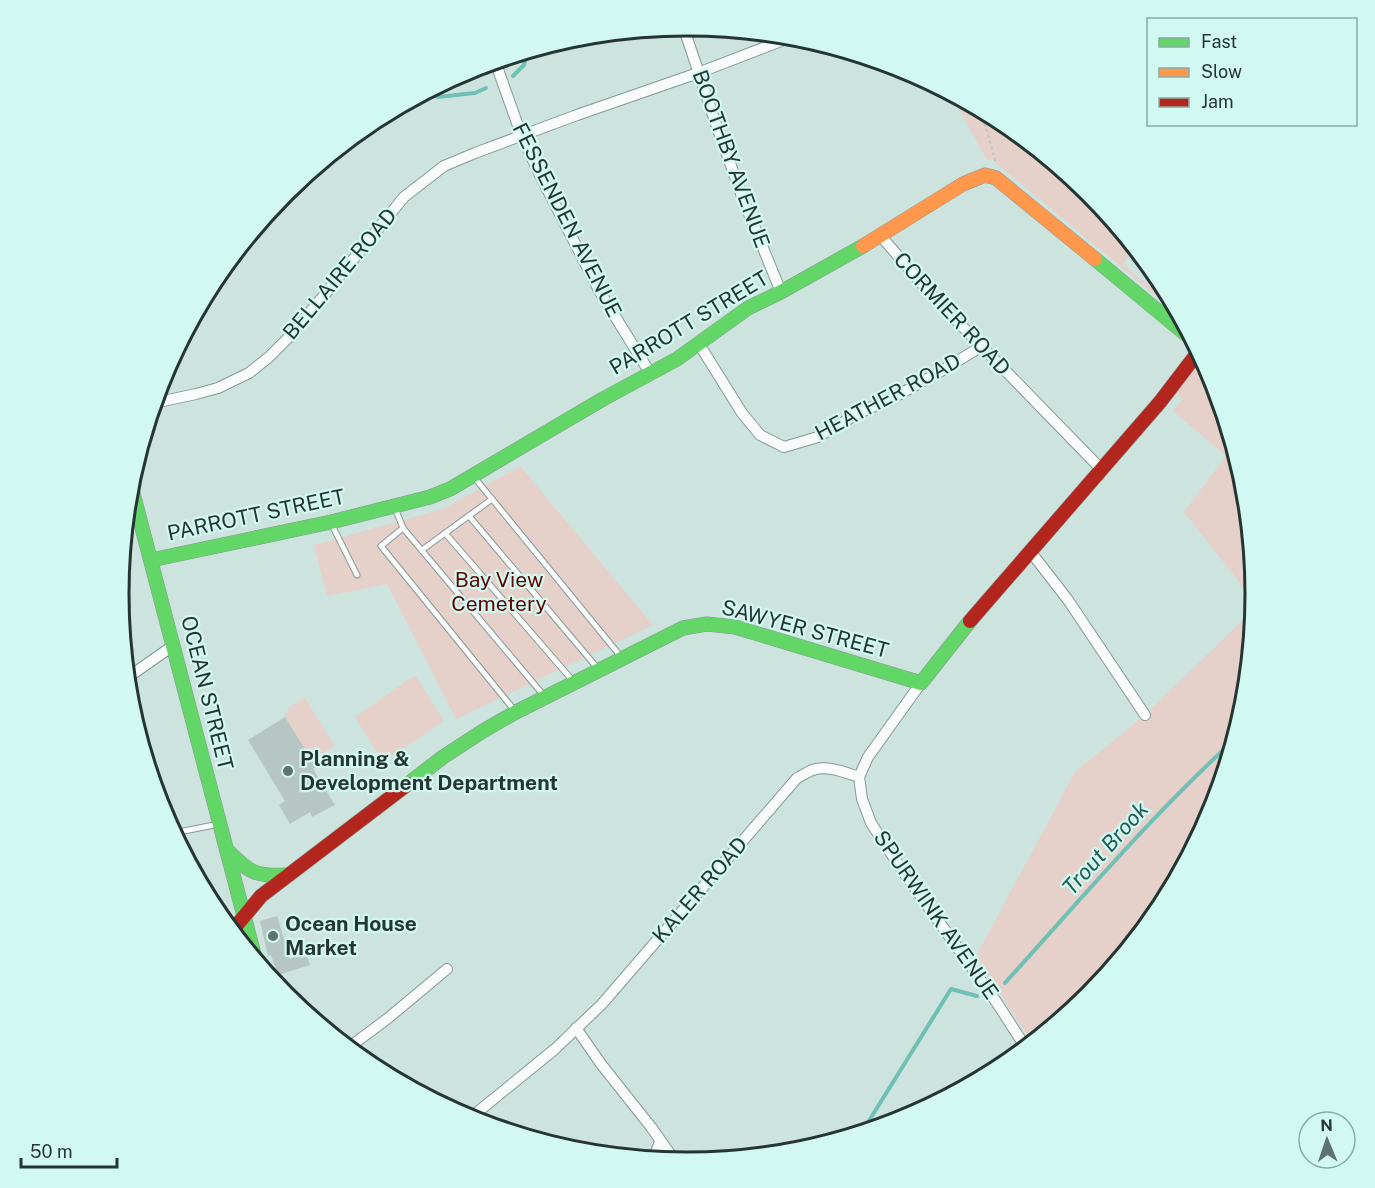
<svg xmlns="http://www.w3.org/2000/svg" width="1375" height="1188" font-family="'Public Sans',sans-serif">
<style>
.green{fill:#e5d1c9}
.lines{fill:none;stroke-linecap:round;stroke-linejoin:round}
.stream{stroke:#6fc1b5;stroke-width:4}
.building{fill:#b5c6c3}
.lane-casing{stroke:#889895;stroke-width:7}
.street-casing{stroke:#889895;stroke-width:12}
.fast-casing{stroke:#889895;stroke-width:15}
.slow-casing{stroke:#889895;stroke-width:15}
.jam-casing{stroke:#889895;stroke-width:15}
.path{stroke:#bec5c4;stroke-width:2;stroke-dasharray:3 3;stroke-linecap:butt}
.lane{stroke:#f8fbfa;stroke-width:5}
.street{stroke:#f8fbfa;stroke-width:10}
.fast{stroke:#63d668;stroke-width:14}
.slow{stroke:#ff974d;stroke-width:14}
.jam{stroke:#b3261e;stroke-width:14}
.poi-dot{fill:#60726e;stroke:#d1f9f1;stroke-width:2}
.labels{text-anchor:middle;stroke-width:4.5;stroke-linejoin:round;paint-order:stroke}
.street-label{font-size:21px;fill:#253532;stroke:#d1f9f1}
.park-label{font-size:21px;fill:#610400;stroke:#d1f9f1}
.poi-label{font-size:21px;font-weight:bold;fill:#253532;stroke:#d1f9f1;text-anchor:start}
.water-label{font-size:22px;font-style:italic;fill:#215c54;stroke:#d1f9f1}
.rim{fill:none;stroke:#253532;stroke-width:3}
</style>
<rect width="100%" height="100%" fill="#cde3de"/>
<g class="green">
<polygon points="949,92 1004,122 1090,192 1134,247 1123,264 1177,309 1180,316 991,159 987,160"/>
<polygon points="1199,351 1213,377 1245,483 1256,594 1255,602 1184,512 1226,456 1173,411 1183,399 1170,389"/>
<polygon points="520,466 653,625 456,719 387,584 327,596 314,545 443,509"/>
<polygon points="1255,608 1245,705 1213,812 1160,910 1089,996 1032,1043 976,956 1075,772 1145,715"/>
<polygon points="415,675 444,721 383,762 355,717"/>
<polygon points="305,698 335,746 311,760 284,715 289,712 287,708"/>
</g>
<g class="lines">
<g class="stream">
<polyline points="513,76 524,65 527,51"/>
<polyline points="429,90 433,95 438,97 475,93 486,88"/>
<path d="M 1005,983 C 1080,900 1152,815 1234,740"/>
<polyline points="862,1132 951,989 977,996"/>
</g>
</g>
<g class="building">
<polygon points="285,717 316,767 313,769 335,805 312,817 310,812 290,824 279,805 285,801 248,740"/>
<polygon points="277,916 290,959 306,953 310,965 278,975 271,955 268,956 260,921"/>
</g>
<g class="lines">
<g class="lane-casing">
<g id="lane">
<polyline points="474,477 622,658"/>
<polyline points="395,508 403,528 545,697"/>
<polyline points="469,516 599,670"/>
<polyline points="331,523 357,575"/>
<polyline points="403,528 381,546 515,711"/>
<polyline points="445,533 573,681"/>
<polyline points="422,550 492,499"/>
<polyline points="174,833 219,824"/>
</g>
</g>
<g class="street-casing">
<g id="street">
<polyline points="683,26 717,127 743,199 781,292"/>
<polyline points="495,61 522,137 540,175 600,292 650,373"/>
<polyline points="880,235 929,292 1101,469"/>
<polyline points="699,344 742,413 760,435 784,447 818,437 857,414 900,394 943,370 982,346"/>
<polyline points="154,403 196,394 218,388 249,373 269,357 287,339 321,299 404,197 444,166 475,153 577,115 698,73 781,41"/>
<polyline points="1030,551 1068,600 1145,715"/>
<polyline points="127,678 174,645"/>
<polyline points="859,777 862,799 871,823 902,870 997,1003 1026,1048"/>
<polyline points="859,777 868,757 921,683"/>
<polyline points="576,1028 601,1064 651,1127 675,1161"/>
<polyline points="348,1048 387,1019 447,969"/>
<path d="M 469,1119 L 555,1049 L 602,1004 L 797,778 C 801,776 806,773 810,771 C 825,764 844,772 859,777"/>
<polyline points="648,1159 656,1152 660,1142"/>
</g>
</g>
<g class="fast-casing">
<g id="fast">
<polyline points="1095,259 1194,341"/>
<polyline points="130,482 255,958"/>
<polyline points="151,560 331,522 430,497 450,489 603,399 677,359 748,308 781,292 863,246"/>
<polyline points="408,784 443,757 483,731 516,712 683,628 707,624 735,627 921,683 970,621"/>
<path d="M 227,850 C 249,872 255,877 287,875"/>
</g>
</g>
<g class="slow-casing">
<polyline id="slow" points="863,246 963,184 985,175 996,178 1095,259"/>
</g>
<g class="jam-casing">
<g id="jam">
<polyline points="970,621 1160,402 1199,351"/>
<polyline points="232,931 261,896 408,784"/>
</g>
</g>
<g class="path">
<polyline points="977,107 986,128 996,163"/>
<polyline points="1208,789 1217,799"/>
</g>
<use href="#lane" class="lane"/>
<use href="#street" class="street"/>
<use href="#fast" class="fast"/>
<use href="#slow" class="slow"/>
<use href="#jam" class="jam"/>
</g>
<g class="poi-dot">
<circle cx="288" cy="771" r="6"/>
<circle cx="273" cy="936" r="6"/>
</g>
<g class="labels">
<g class="street-label">
<text transform="translate(731 159) rotate(70)" y="7">BOOTHBY AVENUE</text>
<text transform="translate(567 220) rotate(63)" y="7">FESSENDEN AVENUE</text>
<text transform="translate(340 274) rotate(-50)" y="7">BELLAIRE ROAD</text>
<text transform="translate(952 314) rotate(47)" y="7">CORMIER ROAD</text>
<text transform="translate(689 323) rotate(-31)" y="7">PARROTT STREET</text>
<text transform="translate(888 397) rotate(-28)" y="7">HEATHER ROAD</text>
<text transform="translate(256 515) rotate(-12)" y="7">PARROTT STREET</text>
<text transform="translate(805 629) rotate(15)" y="7">SAWYER STREET</text>
<text transform="translate(207 693) rotate(76)" y="7">OCEAN STREET</text>
<text transform="translate(700 890) rotate(-49)" y="7">KALER ROAD</text>
<text transform="translate(936 915) rotate(55)" y="7">SPURWINK AVENUE</text>
</g>
<g class="park-label">
<text x="499" y="587">Bay View<tspan x="499" dy="24">Cemetery</tspan></text>
</g>
<g class="poi-label">
<text x="300" y="766">Planning &amp;<tspan x="300" dy="24">Development Department</tspan></text>
<text x="285" y="931">Ocean House<tspan x="285" dy="24">Market</tspan></text>
</g>
<g class="water-label">
<text transform="translate(1105 848) rotate(-48)" y="8">Trout Brook</text>
</g>
</g>
<path d="M0 0H1375V1188H0ZM129 594a558 558 0 1 1 1116 0a558 558 0 1 1-1116 0Z" fill="#d1f9f1" fill-rule="evenodd"/>
<path class="rim" d="M129 594a558 558 0 1 1 1116 0a558 558 0 1 1-1116 0Z"/>
<rect x="1147" y="18" width="210" height="108" fill="#d1f9f1" stroke="#8caba5" stroke-width="1.5"/>
<rect x="1159" y="38" width="30" height="9" fill="#63d668" stroke="#8caba5" stroke-width="1.5"/>
<text x="1201" y="48" font-size="18" fill="#253532">Fast</text>
<rect x="1159" y="68" width="30" height="9" fill="#ff974d" stroke="#8caba5" stroke-width="1.5"/>
<text x="1201" y="78" font-size="18" fill="#253532">Slow</text>
<rect x="1159" y="98" width="30" height="9" fill="#b3261e" stroke="#8caba5" stroke-width="1.5"/>
<text x="1201" y="108" font-size="18" fill="#253532">Jam</text>
<g transform="translate(1327 1140) rotate(358)"><circle r="28" fill="#d1f9f1" stroke="#8caba5" stroke-width="1.5"/>
<path d="M0-4.5L10 22L0 15L-10 22Z" fill="#60726e"/>
<text y="-9" font-size="16" font-weight="bold" text-anchor="middle" fill="#253532">N</text>
</g>
<path d="M21 1158v9h96v-9" fill="none" stroke="#253532" stroke-width="3"/>
<text x="30" y="1158" font-size="18" fill="#253532" stroke="#d1f9f1" stroke-width="4.5" paint-order="stroke">50 m</text>
</svg>
